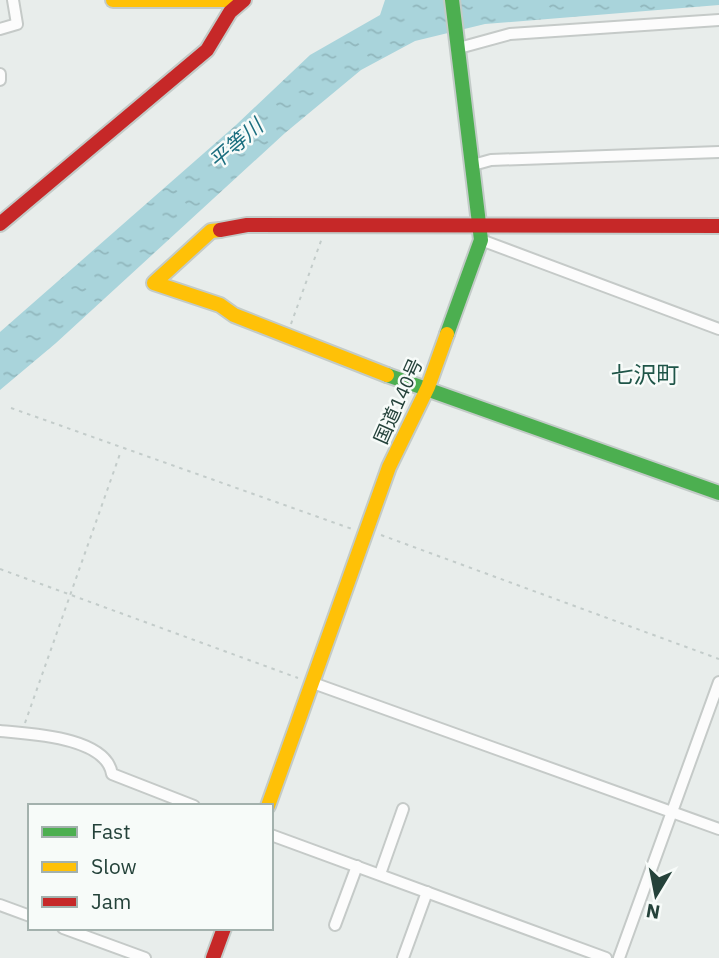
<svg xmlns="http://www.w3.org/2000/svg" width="719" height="958" font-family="'IBM Plex Sans','Noto Sans JP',sans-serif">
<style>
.water{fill:url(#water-ripples)}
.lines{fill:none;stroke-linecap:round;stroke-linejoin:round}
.street-casing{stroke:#c5cac8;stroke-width:14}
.fast-casing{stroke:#c3cbc8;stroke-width:18}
.slow-casing{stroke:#c3cbc8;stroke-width:18}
.jam-casing{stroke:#c3cbc8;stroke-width:18}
.path{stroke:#c3ccca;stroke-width:2;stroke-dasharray:3.5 5;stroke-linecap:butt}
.street{stroke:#fcfcfc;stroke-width:10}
.fast{stroke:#4caf50;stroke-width:14}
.slow{stroke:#ffc107;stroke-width:14}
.jam{stroke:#c62828;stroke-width:14}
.labels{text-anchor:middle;stroke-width:5;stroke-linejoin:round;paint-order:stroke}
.street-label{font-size:19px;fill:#24423a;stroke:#f7fbf9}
.water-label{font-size:21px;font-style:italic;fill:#1c6f80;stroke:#f7fbf9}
.quarter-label{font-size:23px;fill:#1f5548;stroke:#f7fbf9}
</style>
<defs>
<pattern id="water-ripples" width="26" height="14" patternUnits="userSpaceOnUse" patternTransform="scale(1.75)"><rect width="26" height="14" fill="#a9d4db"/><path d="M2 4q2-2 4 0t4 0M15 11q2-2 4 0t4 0" fill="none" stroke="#91b7bd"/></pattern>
</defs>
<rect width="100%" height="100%" fill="#e8edeb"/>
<polygon class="water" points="385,0 719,0 719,5 485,24 415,41 361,70 285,133 56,343 0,390 0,332 236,125 310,55 380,15"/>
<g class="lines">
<g class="street-casing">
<g id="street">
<polyline points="0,29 17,24 13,0"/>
<polyline points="459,48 510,34 719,20"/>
<polyline points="0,74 0,80"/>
<polyline points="473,165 491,160 719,152"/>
<polyline points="481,240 719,329"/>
<polyline points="313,683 719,829"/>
<path d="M 0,731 C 31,734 106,737 112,774 L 194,806"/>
<polyline points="271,835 606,958"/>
<polyline points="380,874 403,809"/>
<polyline points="0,905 30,916"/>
<polyline points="335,925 357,866"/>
<polyline points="63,928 145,958"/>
<polyline points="403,958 427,892"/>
<polyline points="619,958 719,682"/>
</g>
</g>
<g class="fast-casing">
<g id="fast">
<polyline points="447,334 481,240 452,0"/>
<polyline points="387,375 719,493"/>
</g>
</g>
<g class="slow-casing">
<g id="slow">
<polyline points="113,0 228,0"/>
<polyline points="220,230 211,231 154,283 220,305 234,315 387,375"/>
<polyline points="268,806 389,467 428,387 447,334"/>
</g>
</g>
<g class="jam-casing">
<g id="jam">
<polyline points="0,224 207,50 230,12 244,0"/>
<polyline points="220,230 247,225 719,226"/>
<polyline points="213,958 224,928"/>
</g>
</g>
<g class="path">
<polyline points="291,324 322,238"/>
<polyline points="11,408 352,529"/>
<polyline points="381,535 719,659"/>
<polyline points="0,569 298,678"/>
<polyline points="25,723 121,451"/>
</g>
<use href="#street" class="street"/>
<use href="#fast" class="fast"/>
<use href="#slow" class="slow"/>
<use href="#jam" class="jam"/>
</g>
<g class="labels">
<g class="street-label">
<text transform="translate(398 401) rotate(-66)" y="7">国道140号</text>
</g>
<g class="water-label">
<text transform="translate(236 144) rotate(-41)" y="7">平等川</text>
</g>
<g class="quarter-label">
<text x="645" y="383">七沢町</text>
</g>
</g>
<rect x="28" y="804" width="245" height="126" fill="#f7fbf9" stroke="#a3b1ad" stroke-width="2"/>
<rect x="42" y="827" width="35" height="10" fill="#4caf50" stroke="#a3b1ad" stroke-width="2"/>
<text x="91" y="839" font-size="21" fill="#24423a">Fast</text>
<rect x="42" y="862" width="35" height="10" fill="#ffc107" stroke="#a3b1ad" stroke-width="2"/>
<text x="91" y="874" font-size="21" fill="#24423a">Slow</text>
<rect x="42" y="897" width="35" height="10" fill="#c62828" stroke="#a3b1ad" stroke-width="2"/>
<text x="91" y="909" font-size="21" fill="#24423a">Jam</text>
<g transform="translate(656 895) rotate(190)" stroke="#f7fbf9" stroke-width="5" paint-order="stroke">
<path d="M0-5L12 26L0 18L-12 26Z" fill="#24423a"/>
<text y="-10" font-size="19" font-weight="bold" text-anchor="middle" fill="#24423a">N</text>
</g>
</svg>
